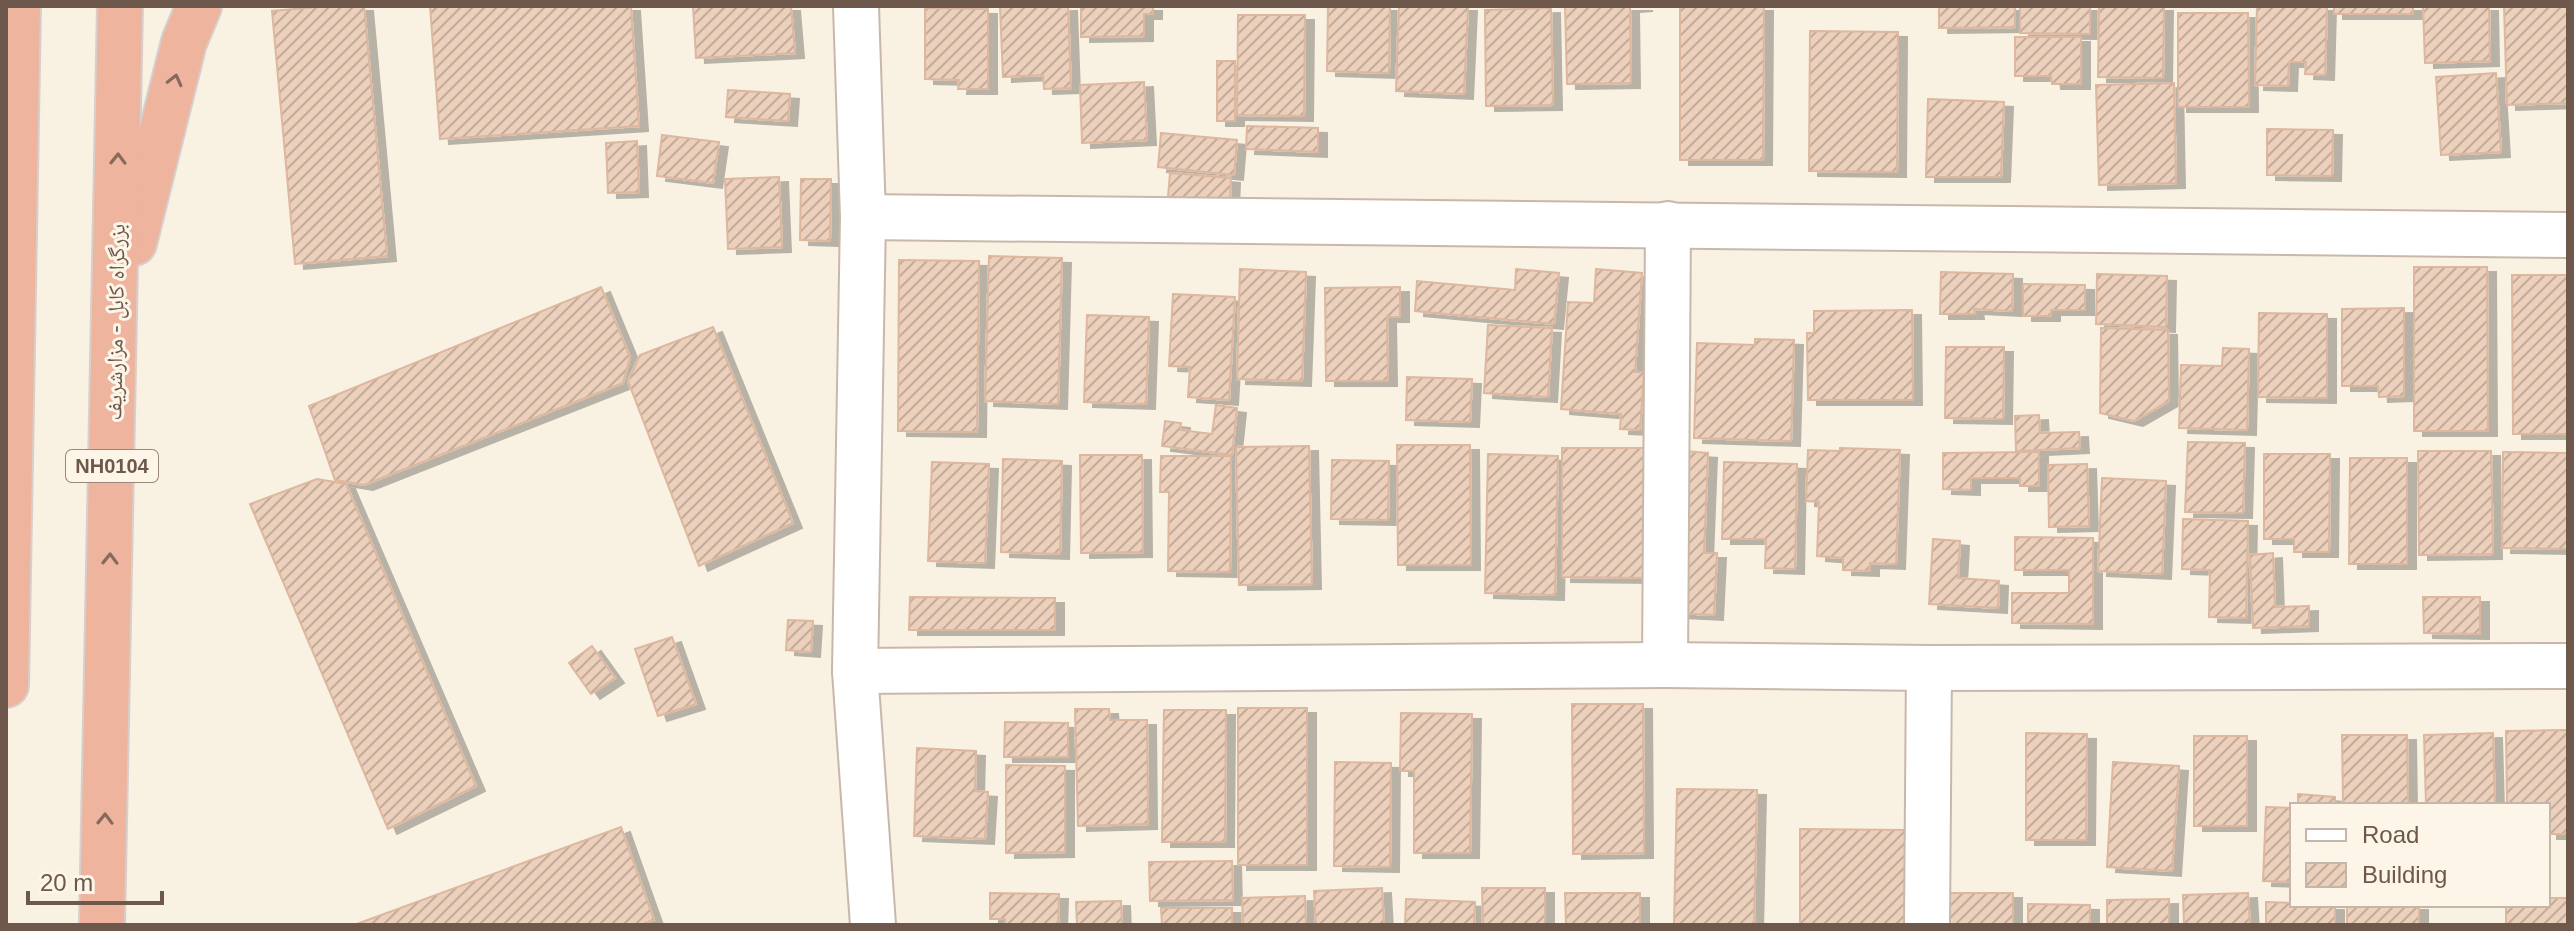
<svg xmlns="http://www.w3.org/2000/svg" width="2574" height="931" font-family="Arial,'Noto Naskh Arabic',sans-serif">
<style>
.building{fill:url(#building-hatch);stroke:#ddb79e;stroke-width:2;filter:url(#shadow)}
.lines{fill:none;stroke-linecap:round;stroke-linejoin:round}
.minor-casing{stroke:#c9b8aa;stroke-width:48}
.highway-casing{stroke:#d6d0cd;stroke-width:48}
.minor{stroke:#fff;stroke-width:44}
.highway{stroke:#eeb49e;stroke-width:44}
.oneway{stroke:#886a5c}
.labels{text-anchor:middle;stroke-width:6;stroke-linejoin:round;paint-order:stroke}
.shield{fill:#fdf5e7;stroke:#99877a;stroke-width:2}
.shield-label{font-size:20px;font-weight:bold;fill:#6e584b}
.street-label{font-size:22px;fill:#6e584b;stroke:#fdf5e7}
</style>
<defs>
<pattern id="building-hatch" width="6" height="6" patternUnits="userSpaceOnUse" patternTransform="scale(2)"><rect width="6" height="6" fill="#ecd0bc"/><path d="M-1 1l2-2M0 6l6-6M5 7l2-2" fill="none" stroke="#c3ac9b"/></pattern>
<filter id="shadow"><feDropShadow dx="9" dy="5" stdDeviation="0" flood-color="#0004"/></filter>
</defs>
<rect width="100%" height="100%" fill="#f9f1e2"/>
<g class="building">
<polygon points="329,6 364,6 387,256 295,264 272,11"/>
<polygon points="430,6 631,6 639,126 440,139"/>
<polygon points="693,6 791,6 795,53 696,58"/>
<polygon points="1068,6 1071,88 1044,89 1043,75 1003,77 1000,7"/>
<polygon points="1081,6 1153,6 1153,14 1144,14 1144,36 1081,37"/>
<polygon points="1328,6 1390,6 1389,73 1327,71"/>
<polygon points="1399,6 1468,6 1464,94 1396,91"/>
<polygon points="1565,6 1644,6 1630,7 1631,83 1567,84"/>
<polygon points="1680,6 1764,6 1763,160 1680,160"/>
<polygon points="1939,6 2015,6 2015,27 1939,28"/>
<polygon points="2020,6 2090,6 2090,34 2020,33"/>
<polygon points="2099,6 2164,6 2163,78 2098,77"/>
<polygon points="2257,6 2327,6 2325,75 2305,74 2306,62 2289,62 2288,86 2255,85"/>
<rect x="2334" y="6" width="79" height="8"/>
<polygon points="2423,6 2489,6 2490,61 2425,63"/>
<polygon points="2504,6 2568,6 2568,103 2507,105"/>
<polygon points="925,8 988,9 988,89 958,89 959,80 925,79"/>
<polygon points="1551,8 1553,105 1486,106 1485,10"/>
<polygon points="2178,13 2248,13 2249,107 2178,107"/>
<polygon points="1238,15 1305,15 1304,116 1237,115"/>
<polygon points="1810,31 1898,32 1897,172 1809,171"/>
<polygon points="2015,37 2081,37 2081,84 2052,84 2051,76 2015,76"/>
<rect x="1217" y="61" width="18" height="60"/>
<polygon points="2496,73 2501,152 2441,155 2436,77"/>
<polygon points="1144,82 1147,140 1082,143 1080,85"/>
<polygon points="2174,83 2176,183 2099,185 2096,85"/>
<polygon points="728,90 790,94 788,121 726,117"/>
<polygon points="1928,99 2004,102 2001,177 1926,177"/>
<polygon points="1247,126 1318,128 1318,152 1246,149"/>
<polygon points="2267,129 2333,130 2332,176 2267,175"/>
<polygon points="1161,133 1237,140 1234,175 1158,167"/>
<polygon points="662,135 719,142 713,183 657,176"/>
<polygon points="637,141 639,192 608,193 606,143"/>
<polygon points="1170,173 1231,178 1230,201 1168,197"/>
<polygon points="779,177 782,247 728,249 725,179"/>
<polygon points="801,179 831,179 830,241 800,240"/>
<polygon points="989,256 1062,258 1058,404 985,401"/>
<polygon points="899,260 979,261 977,432 898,431"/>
<polygon points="2414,267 2487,267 2488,431 2414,431"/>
<polygon points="1240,269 1306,272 1302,381 1237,379"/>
<polygon points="1516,269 1559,273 1554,324 1415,311 1417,281 1515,290"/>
<polygon points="1596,269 1642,273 1635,372 1644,372 1640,430 1620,429 1621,414 1561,409 1568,302 1594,303"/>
<polygon points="1941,272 2013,274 2012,311 1974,309 1975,314 1940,314"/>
<polygon points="2097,274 2167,276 2166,327 2096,324"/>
<polygon points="2512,275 2568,275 2568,434 2513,434"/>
<polygon points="2023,284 2085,285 2085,310 2051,310 2051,316 2023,316"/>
<polygon points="601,287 630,357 623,383 364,485 335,480 309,406"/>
<polygon points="1400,287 1400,317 1387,317 1388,381 1326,381 1325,288"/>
<polygon points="1173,294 1235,297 1229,400 1188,397 1190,367 1169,366"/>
<polygon points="2404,308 2404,396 2379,397 2378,386 2342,386 2342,309"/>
<polygon points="1912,310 1913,400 1808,400 1807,333 1814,333 1814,311"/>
<polygon points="2259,313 2327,314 2327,398 2258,397"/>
<polygon points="1087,315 1149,317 1146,404 1084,402"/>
<polygon points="1488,325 1552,328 1548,397 1484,393"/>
<polygon points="713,327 793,523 699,566 628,381 640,355"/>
<polygon points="2101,328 2168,330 2169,401 2134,421 2100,413"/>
<polygon points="1755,339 1794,340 1791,441 1694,438 1697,343 1755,345"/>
<polygon points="1946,347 2004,347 2003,419 1945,418"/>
<polygon points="2223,348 2249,349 2247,430 2179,428 2181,365 2222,366"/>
<polygon points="1407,377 1472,379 1470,422 1406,420"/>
<polygon points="1216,405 1237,408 1232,455 1162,446 1165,421 1181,423 1180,430 1212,434"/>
<polygon points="2039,415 2040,433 2079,432 2080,448 2016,451 2015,416"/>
<polygon points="2188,442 2245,443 2243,513 2185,512"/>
<polygon points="1397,445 1470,445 1471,565 1398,565"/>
<polygon points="1309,446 1312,584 1239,585 1236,447"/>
<polygon points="1562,448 1645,448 1645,578 1562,577"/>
<polygon points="1840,448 1900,450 1896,564 1870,563 1870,571 1843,570 1843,558 1817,556 1819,502 1806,501 1808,450 1840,451"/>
<polygon points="1684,451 1708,453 1704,553 1717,553 1714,615 1677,613"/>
<polygon points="2418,451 2491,451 2493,554 2419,555"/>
<polygon points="2039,452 2039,486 2020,486 2020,478 1971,478 1971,490 1943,489 1943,453"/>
<polygon points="2503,452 2568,453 2568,549 2502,548"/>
<polygon points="1488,454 1558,456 1555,595 1485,593"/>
<polygon points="2264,454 2330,454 2329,552 2294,552 2294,539 2264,539"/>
<polygon points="1080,455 1142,455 1143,552 1081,553"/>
<polygon points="1161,456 1231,456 1230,572 1168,571 1169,492 1160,492"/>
<polygon points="2350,458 2407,458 2407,564 2349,564"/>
<polygon points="1003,459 1062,461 1060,554 1001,552"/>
<polygon points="1332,460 1389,461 1388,520 1331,519"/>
<polygon points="932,462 989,464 985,563 928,561"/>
<polygon points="1724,462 1797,464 1795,569 1765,568 1766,539 1722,539"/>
<polygon points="2087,464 2089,526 2049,527 2048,465"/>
<polygon points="2102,478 2166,481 2162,574 2098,571"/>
<polygon points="317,479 346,484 476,786 388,829 250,504"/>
<polygon points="2183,519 2248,521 2246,618 2209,617 2210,570 2182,569"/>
<polygon points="2015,537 2093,538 2093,624 2012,623 2012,593 2069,593 2069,570 2015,570"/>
<polygon points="1933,539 1960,541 1958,578 1999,581 1998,608 1929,604"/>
<polygon points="2273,553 2275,607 2309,606 2309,626 2253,628 2250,555"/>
<polygon points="910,597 1055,598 1055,630 909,630"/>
<polygon points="2423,597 2480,597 2480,634 2424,633"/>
<polygon points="788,620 813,621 811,652 786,650"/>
<polygon points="672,637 696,704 658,716 635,649"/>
<polygon points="592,646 615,678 591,694 569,663"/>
<polygon points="1572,704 1643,704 1644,853 1573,854"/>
<rect x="1238" y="708" width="69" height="157"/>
<polygon points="1075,709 1109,709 1110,720 1147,720 1148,824 1078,826"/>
<polygon points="1164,710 1226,710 1225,842 1162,842"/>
<polygon points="1401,713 1472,714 1470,853 1414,853 1414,771 1400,771"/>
<polygon points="1005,722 1068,723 1068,757 1004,757"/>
<polygon points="2568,730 2568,834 2548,834 2548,805 2507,805 2506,731"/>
<polygon points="2026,733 2087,734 2086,840 2026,840"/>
<polygon points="2493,733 2495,805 2426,805 2424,735"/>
<polygon points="2342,735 2407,735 2408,805 2343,805"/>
<rect x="2194" y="736" width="53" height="90"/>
<polygon points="917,748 976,751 975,791 988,792 985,839 914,836"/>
<polygon points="1335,762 1391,763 1390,867 1334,866"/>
<polygon points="2113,762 2179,766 2172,871 2107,867"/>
<polygon points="1006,765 1065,766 1065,852 1006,853"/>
<polygon points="1677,789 1757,790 1754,925 1674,925"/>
<polygon points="2298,794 2335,797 2335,805 2298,805"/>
<polygon points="2266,807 2292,808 2292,882 2263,881"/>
<polygon points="621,827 654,920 640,925 354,925"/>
<polygon points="1800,829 1908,830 1908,925 1800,925"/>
<polygon points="1232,861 1233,900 1150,901 1149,862"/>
<polygon points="1382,888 1384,925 1316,925 1314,891"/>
<polygon points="1482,888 1545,888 1545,925 1483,925"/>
<polygon points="990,893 1059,894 1058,925 1005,925 1005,919 990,919"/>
<polygon points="1565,893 1640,893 1640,925 1566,925"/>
<polygon points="1936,893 2013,893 2013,925 1937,925"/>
<polygon points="2248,893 2250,925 2184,925 2183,895"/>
<polygon points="1305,896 1306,925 1243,925 1242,898"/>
<polygon points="2548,898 2568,898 2568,925 2506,925 2506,905 2548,905"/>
<polygon points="1406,899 1475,902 1474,925 1405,925"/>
<polygon points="2169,899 2169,925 2107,925 2107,900"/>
<polygon points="1121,901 1122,925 1077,925 1076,902"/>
<polygon points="2266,902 2292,903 2292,905 2335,905 2335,925 2266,925"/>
<polygon points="2028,904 2090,905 2090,925 2028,925"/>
<rect x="2347" y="905" width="72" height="20"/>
<polygon points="1161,908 1232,908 1232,925 1162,925"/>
</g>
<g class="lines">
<g class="minor-casing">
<g id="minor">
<polyline points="856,6 863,217 855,671 873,925"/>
<polyline points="863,217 2568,235"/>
<polyline points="1665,665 1668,224"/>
<polyline points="855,671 1665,665 1929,668 2568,666"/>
<polyline points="1927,925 1929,668"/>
</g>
</g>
<g class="highway-casing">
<g id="highway">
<polyline points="134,243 184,42 199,6"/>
<polyline points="6,685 18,6"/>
<polyline points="102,925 120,6"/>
</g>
</g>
<use href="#minor" class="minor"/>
<use href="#highway" class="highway"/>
</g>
<defs><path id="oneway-chevron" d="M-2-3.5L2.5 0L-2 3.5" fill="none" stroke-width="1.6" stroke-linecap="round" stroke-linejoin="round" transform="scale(2)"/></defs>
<g class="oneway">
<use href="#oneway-chevron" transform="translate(175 80) rotate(-76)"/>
<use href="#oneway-chevron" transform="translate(118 159) rotate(-89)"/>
<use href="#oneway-chevron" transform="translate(110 559) rotate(-89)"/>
<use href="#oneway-chevron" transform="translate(105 819) rotate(-89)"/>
</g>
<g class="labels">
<rect class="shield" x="66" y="450" width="92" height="32" rx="6"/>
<g class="shield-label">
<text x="112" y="473">NH0104</text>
</g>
<g class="street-label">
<text transform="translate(115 322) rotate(-89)" y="8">بزرگراه کابل - مزارشریف</text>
</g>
</g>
<rect width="2574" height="931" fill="none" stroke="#6e584b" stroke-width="16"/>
<rect x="2290" y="803" width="260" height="104" fill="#fdf5e7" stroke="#c4b6a9" stroke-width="2"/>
<rect x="2306" y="829" width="40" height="12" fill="#ffffff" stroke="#c4b6a9" stroke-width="2"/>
<text x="2362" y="843" font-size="24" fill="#6e584b">Road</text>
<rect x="2306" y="863" width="40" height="24" fill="url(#building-hatch)" stroke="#c4b6a9" stroke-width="2"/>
<text x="2362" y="883" font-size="24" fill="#6e584b">Building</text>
<path d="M28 891v12h134v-12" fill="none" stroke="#6e584b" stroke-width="4"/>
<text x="40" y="891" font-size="24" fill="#6e584b" stroke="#fdf5e7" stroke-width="6" paint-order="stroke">20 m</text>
</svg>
